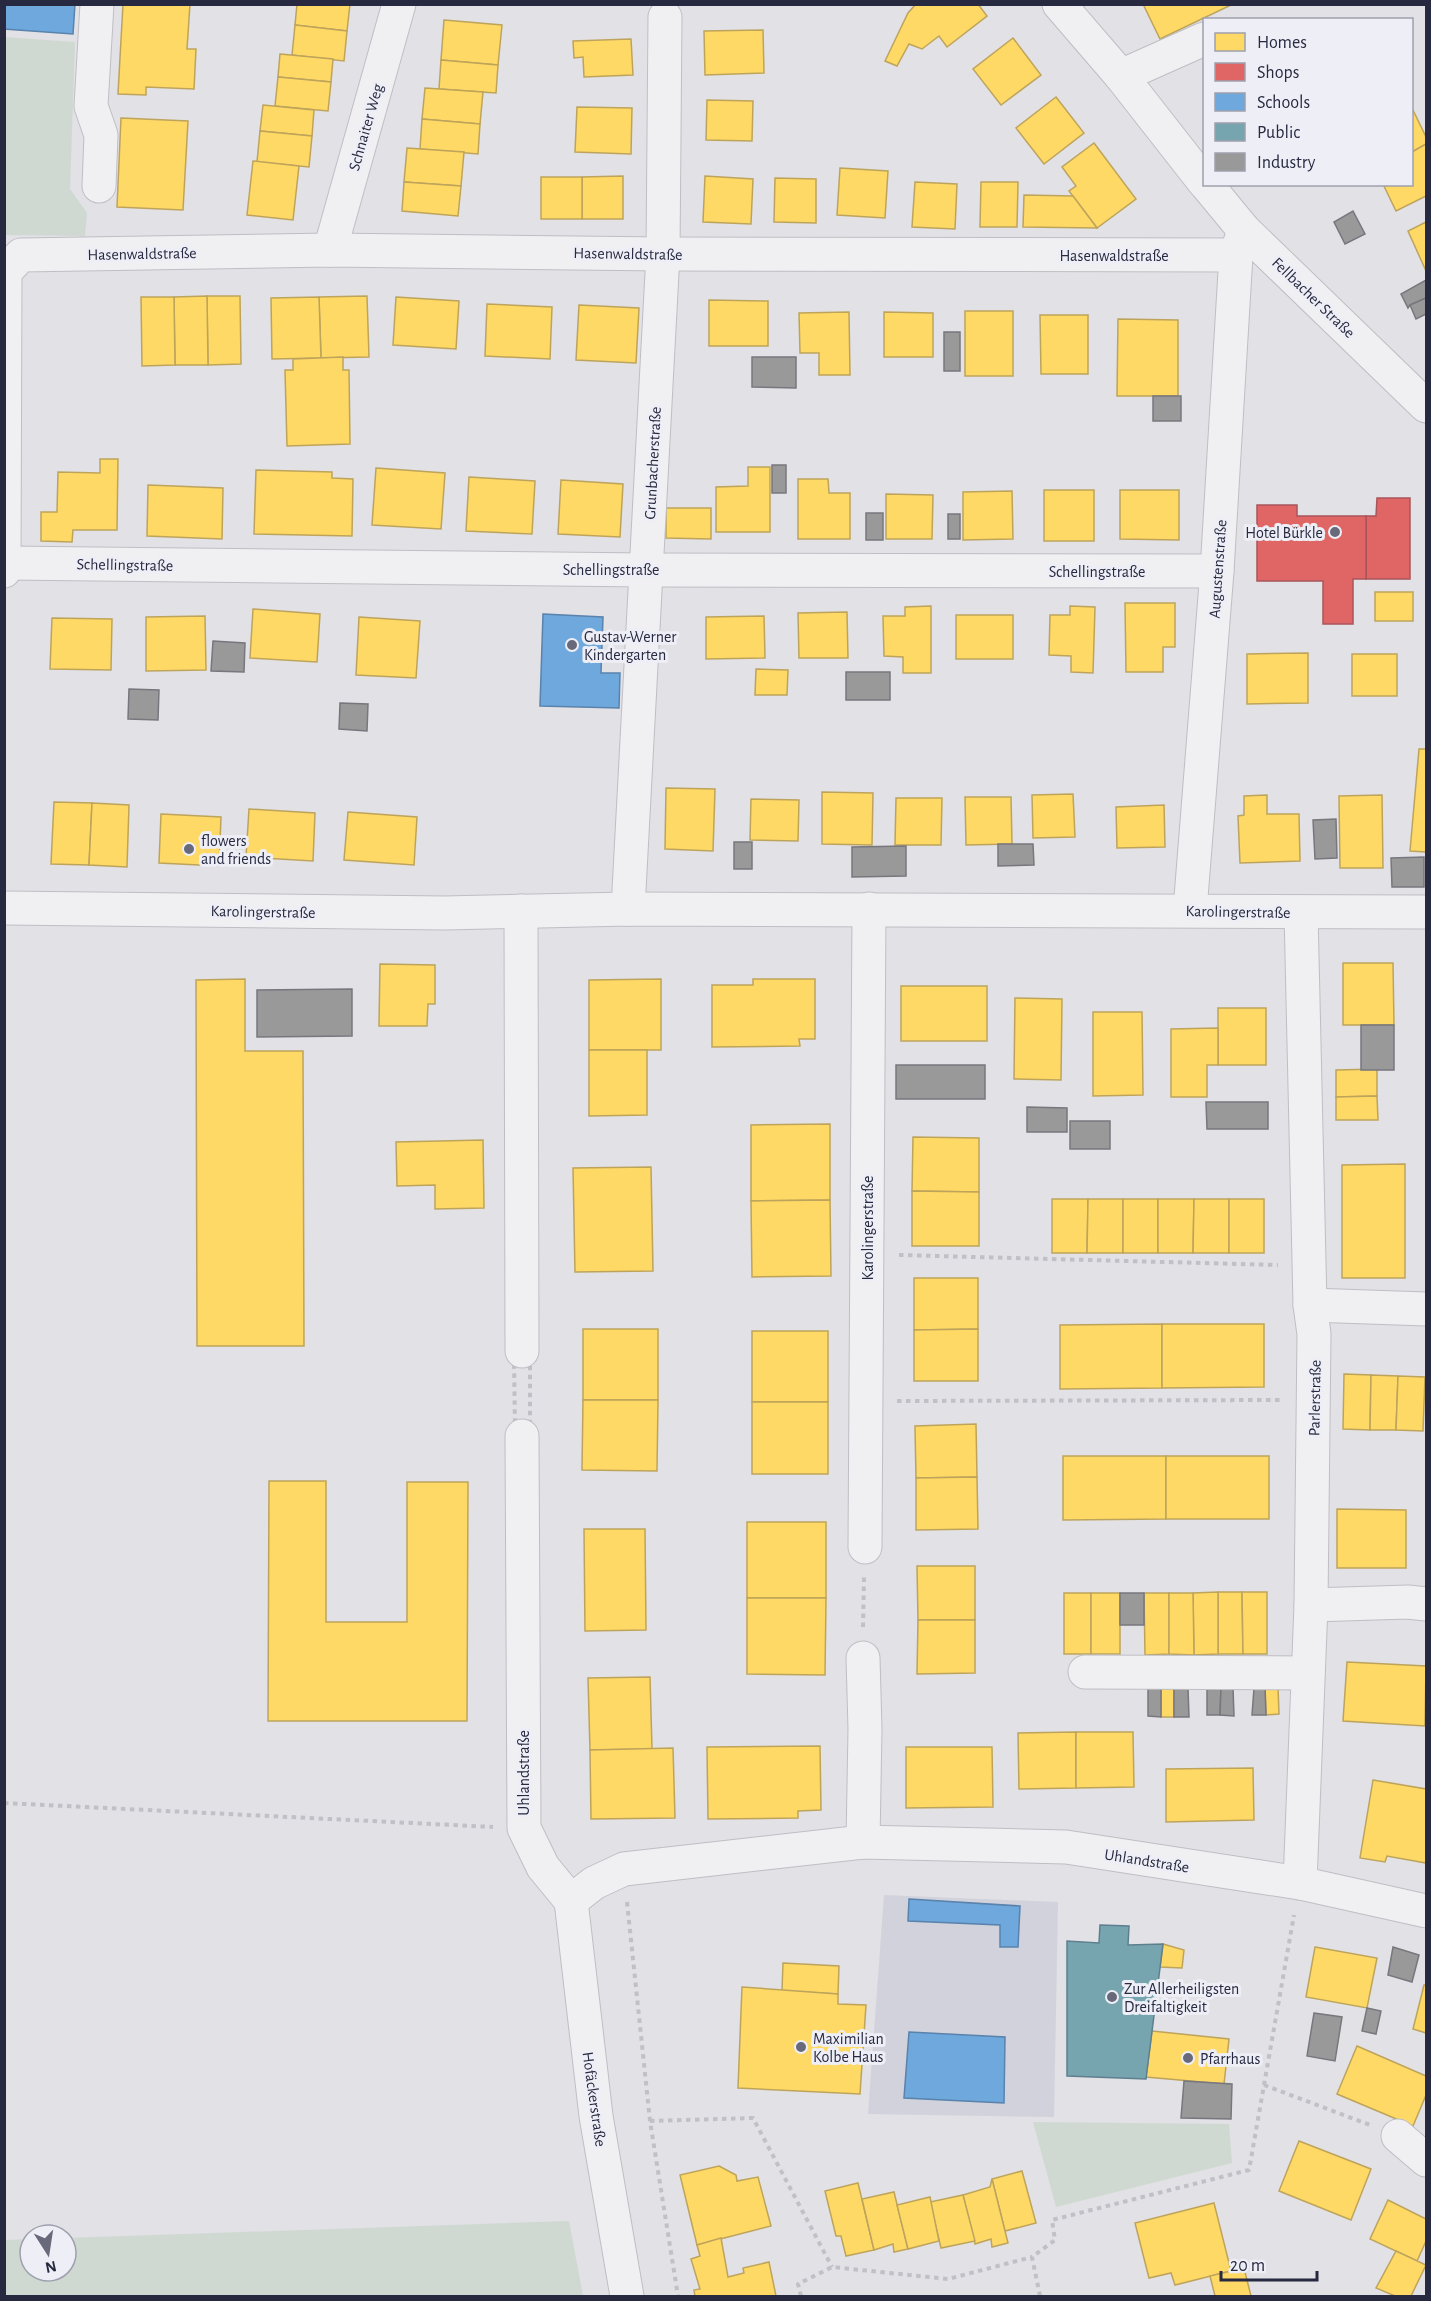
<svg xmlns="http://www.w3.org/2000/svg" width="1431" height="2301" font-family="'Alegreya Sans',sans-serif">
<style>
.built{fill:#d1d2db}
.green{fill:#cfd9d1}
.homes{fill:#ffd966;stroke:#bea45b;stroke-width:1.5}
.shops{fill:#e06666;stroke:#a8545b;stroke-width:1.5}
.schools{fill:#6fa8dc;stroke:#5982ad;stroke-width:1.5}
.public{fill:#76a5af;stroke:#5e808e;stroke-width:1.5}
.industry{fill:#999;stroke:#77777e;stroke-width:1.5}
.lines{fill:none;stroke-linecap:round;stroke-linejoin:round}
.minor-casing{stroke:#bebec4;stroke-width:35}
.path{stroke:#c0c0c6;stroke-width:4;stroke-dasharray:4.5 4.5;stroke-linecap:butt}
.minor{stroke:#f0f0f3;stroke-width:33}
.poi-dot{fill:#68697a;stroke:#eeeff6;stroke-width:2}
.labels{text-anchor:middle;stroke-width:6;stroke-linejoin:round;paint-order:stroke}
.street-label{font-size:16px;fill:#272940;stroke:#eeeff6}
.poi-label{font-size:16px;fill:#272940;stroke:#eeeff6;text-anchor:start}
</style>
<rect width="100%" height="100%" fill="#e1e1e6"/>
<polygon class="built" points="884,1895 1058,1902 1054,2117 868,2114"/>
<g class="green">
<polygon points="4,37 75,42 70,189 87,213 85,236 5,235"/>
<polygon points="1033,2122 1229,2124 1232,2163 1056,2207"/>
<polygon points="569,2221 583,2296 5,2296 5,2240 30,2239 30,2271 66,2271 66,2238"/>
</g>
<g class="homes">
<polygon points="123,4 190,4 187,49 196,49 194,89 146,87 146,95 118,94"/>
<polygon points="297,4 350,4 347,31 295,25"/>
<polygon points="916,4 978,4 987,16 947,47 939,36 922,49 909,44 897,66 885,61 908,13"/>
<polygon points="1143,4 1231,4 1231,5 1160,39"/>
<polygon points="444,20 502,25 498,65 441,60"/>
<polygon points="295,25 347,31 344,61 292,55"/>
<polygon points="763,30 764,73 705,75 704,31"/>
<polygon points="1013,38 1041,75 1001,105 973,69"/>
<polygon points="631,39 633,75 584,77 583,57 574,58 573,41"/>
<polygon points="280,54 333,59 331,82 278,77"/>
<polygon points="441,60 498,65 496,93 439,89"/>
<polygon points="278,77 331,82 328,111 275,106"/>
<polygon points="425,88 483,92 480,124 422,119"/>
<polygon points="1056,97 1084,133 1044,164 1016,128"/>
<polygon points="707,100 753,101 752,141 706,140"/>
<polygon points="263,105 314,110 312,136 260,131"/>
<polygon points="577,107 632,108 631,154 575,152"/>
<polygon points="1412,108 1426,137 1426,144 1412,152"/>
<polygon points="121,118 188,121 183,210 117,207"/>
<polygon points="422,119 480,124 478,154 420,149"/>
<polygon points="260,131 312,136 309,167 257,162"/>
<polygon points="1094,143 1136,199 1097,228 1069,191 1076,186 1062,167"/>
<polygon points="1426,144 1426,196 1396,211 1383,184 1412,184 1412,152"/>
<polygon points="407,148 464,152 461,186 404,182"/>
<polygon points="253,161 299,166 293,220 247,215"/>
<polygon points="840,168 888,171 885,218 837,215"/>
<polygon points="623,176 623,219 582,219 582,177"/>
<polygon points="705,176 753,179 751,224 703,222"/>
<rect x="541" y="177" width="41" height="42"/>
<polygon points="775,178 816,179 816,223 774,222"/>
<polygon points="404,182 461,186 458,216 402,211"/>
<polygon points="915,182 957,184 955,229 912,227"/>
<polygon points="981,182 1018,182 1017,227 980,227"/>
<polygon points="1024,195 1073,196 1097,228 1023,227"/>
<polygon points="1426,222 1426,271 1408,231"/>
<polygon points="207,296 240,296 241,364 208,365"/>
<polygon points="207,296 208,365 175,365 174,297"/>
<polygon points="367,296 369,357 321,358 319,297"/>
<polygon points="141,297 174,297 175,365 142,366"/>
<polygon points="319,297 321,358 272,359 271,298"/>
<polygon points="396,297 459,301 456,349 393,345"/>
<polygon points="709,300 768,301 768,346 709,346"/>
<polygon points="487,304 552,307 550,359 485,356"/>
<polygon points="579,305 639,308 636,363 576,360"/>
<rect x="965" y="311" width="48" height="65"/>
<polygon points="849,312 850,375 819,375 819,353 800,353 799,313"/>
<polygon points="884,312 933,313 933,357 884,357"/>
<polygon points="1040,315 1088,315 1088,374 1041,374"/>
<polygon points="1118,319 1178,320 1178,396 1117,396"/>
<polygon points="343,357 343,370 349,370 350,444 287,446 285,370 293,370 293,359"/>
<polygon points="100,459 118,459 117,530 73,530 72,542 41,541 41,512 57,512 58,472 100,473"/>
<polygon points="748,467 770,467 770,532 716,532 716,487 748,486"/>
<polygon points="376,468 445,473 441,529 372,525"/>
<polygon points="256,470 332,472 332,478 353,479 352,536 254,534"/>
<polygon points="469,477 535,481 532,534 466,531"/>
<polygon points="798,479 828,479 829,493 850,493 850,539 798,539"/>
<polygon points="561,480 623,484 620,537 558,534"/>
<polygon points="148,485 223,488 222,539 147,536"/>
<rect x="1044" y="490" width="50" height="51"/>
<polygon points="1120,490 1179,490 1179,540 1120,539"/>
<polygon points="1012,491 1013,539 963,540 963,492"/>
<polygon points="886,494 933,495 932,539 886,539"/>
<polygon points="666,508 711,508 711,539 666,538"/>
<rect x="1375" y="592" width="38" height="29"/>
<polygon points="1125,603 1175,603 1175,647 1163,647 1163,672 1126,672"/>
<polygon points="931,606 931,673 903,673 903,657 884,656 883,616 905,616 905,607"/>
<polygon points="1070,606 1095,607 1093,673 1071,672 1071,656 1049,655 1050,615 1070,615"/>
<polygon points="253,609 320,614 317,662 250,658"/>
<polygon points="847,612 848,658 799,658 798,613"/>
<rect x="956" y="615" width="57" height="44"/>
<polygon points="205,616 206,670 146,671 146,617"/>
<polygon points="764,616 765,658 706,659 706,617"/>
<polygon points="359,617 420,621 416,678 356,675"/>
<polygon points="52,618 112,619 111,670 50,669"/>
<polygon points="1308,653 1308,703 1247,704 1247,654"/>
<rect x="1352" y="654" width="45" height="42"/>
<polygon points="756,669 788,670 787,695 755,695"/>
<polygon points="1419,749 1426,749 1426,852 1410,851"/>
<polygon points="666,788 715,789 713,851 665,849"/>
<polygon points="822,792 873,793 872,845 822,844"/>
<polygon points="1073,794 1075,837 1033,838 1032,795"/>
<polygon points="1267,795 1267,814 1299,814 1300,861 1240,863 1238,816 1244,815 1244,796"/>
<polygon points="1382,795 1383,868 1340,868 1339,796"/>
<polygon points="965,797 1011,797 1012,844 966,845"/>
<polygon points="896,798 942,798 941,845 895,845"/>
<polygon points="751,799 799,800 798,841 750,840"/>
<polygon points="54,802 92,803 89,865 51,864"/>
<polygon points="92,803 129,805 127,867 89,865"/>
<polygon points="1164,805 1165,847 1117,848 1116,807"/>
<polygon points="249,809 315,813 313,861 246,857"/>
<polygon points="348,812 417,817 414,865 344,860"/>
<polygon points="161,814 221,817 219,866 159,863"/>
<polygon points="1343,963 1393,963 1394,1025 1343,1025"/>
<polygon points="380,964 435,965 435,1004 428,1004 427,1026 379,1026"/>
<polygon points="245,979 245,1051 303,1051 304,1346 197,1346 196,980"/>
<polygon points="661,979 661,1050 589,1050 589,980"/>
<polygon points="753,979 815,979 815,1039 799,1039 800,1046 712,1047 712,985 753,985"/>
<rect x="901" y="986" width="86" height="55"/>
<polygon points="1015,998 1062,999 1061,1080 1014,1079"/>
<rect x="1218" y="1008" width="48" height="57"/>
<polygon points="1093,1012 1142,1012 1143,1095 1093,1096"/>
<polygon points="1218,1028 1218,1065 1207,1065 1207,1097 1171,1097 1171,1029"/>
<polygon points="589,1050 647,1050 647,1115 589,1116"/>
<polygon points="1377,1069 1377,1096 1336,1097 1336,1070"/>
<polygon points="1377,1096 1378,1120 1336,1120 1336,1097"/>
<polygon points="830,1124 830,1200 751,1201 751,1125"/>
<polygon points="913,1137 979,1138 979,1192 912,1191"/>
<polygon points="483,1140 484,1208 435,1209 435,1185 397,1186 396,1142"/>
<polygon points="1405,1164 1405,1278 1342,1278 1342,1165"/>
<polygon points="651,1167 653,1271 575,1272 573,1168"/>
<polygon points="912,1191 979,1192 979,1246 912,1246"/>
<polygon points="1052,1199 1088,1199 1087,1253 1052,1253"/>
<polygon points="1088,1199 1123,1199 1123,1253 1087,1253"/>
<rect x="1123" y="1199" width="35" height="54"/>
<polygon points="1158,1199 1194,1199 1193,1253 1158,1253"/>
<polygon points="1194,1199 1229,1199 1229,1253 1193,1253"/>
<rect x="1229" y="1199" width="35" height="54"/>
<polygon points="830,1200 831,1276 752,1277 751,1201"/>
<polygon points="914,1278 978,1278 978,1329 914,1330"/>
<polygon points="1162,1324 1162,1388 1060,1389 1060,1325"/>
<polygon points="1162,1324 1264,1324 1264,1387 1162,1388"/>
<rect x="583" y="1329" width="75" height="71"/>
<polygon points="978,1329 978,1381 914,1381 914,1330"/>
<rect x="752" y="1331" width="76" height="71"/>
<polygon points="1344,1374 1371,1375 1370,1430 1343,1429"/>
<polygon points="1371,1375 1398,1376 1396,1430 1370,1430"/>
<polygon points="1398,1376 1425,1377 1423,1431 1396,1430"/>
<polygon points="583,1400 658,1400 657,1471 582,1470"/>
<rect x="752" y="1402" width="76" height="72"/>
<polygon points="976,1424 977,1477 916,1478 915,1426"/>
<polygon points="1063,1456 1166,1456 1166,1519 1063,1520"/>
<rect x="1166" y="1456" width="103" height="63"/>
<polygon points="977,1477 978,1529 916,1530 916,1478"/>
<polygon points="269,1481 326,1481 326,1622 407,1622 407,1482 468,1482 467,1721 268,1721"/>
<polygon points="1337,1509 1406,1510 1406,1568 1337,1568"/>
<rect x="747" y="1522" width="79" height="76"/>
<polygon points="584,1529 645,1529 646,1630 585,1631"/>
<polygon points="917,1566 975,1566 975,1620 918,1620"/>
<polygon points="1218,1592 1242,1592 1243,1654 1218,1654"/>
<polygon points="1218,1592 1218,1654 1194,1655 1193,1593"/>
<polygon points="1242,1592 1267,1592 1267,1654 1243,1654"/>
<rect x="1064" y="1593" width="27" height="61"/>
<rect x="1091" y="1593" width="29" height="61"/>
<polygon points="1144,1593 1169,1593 1169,1654 1145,1655"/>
<polygon points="1169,1593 1193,1593 1194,1655 1169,1654"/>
<polygon points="747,1598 826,1598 825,1675 747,1674"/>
<polygon points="918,1620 975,1620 975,1673 917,1674"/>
<polygon points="1347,1662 1426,1666 1425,1726 1343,1721"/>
<polygon points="650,1677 652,1749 590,1750 588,1678"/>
<polygon points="1265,1687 1278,1687 1279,1714 1266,1715"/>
<rect x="1161" y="1688" width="13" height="29"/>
<polygon points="1076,1732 1076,1788 1019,1789 1018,1733"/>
<polygon points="1076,1732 1133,1732 1134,1787 1076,1788"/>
<polygon points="820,1746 821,1810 798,1811 798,1818 708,1819 707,1747"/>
<polygon points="906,1747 992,1747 993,1807 906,1808"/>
<polygon points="673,1748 675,1818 591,1819 590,1750"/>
<polygon points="1253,1768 1254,1820 1166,1822 1166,1769"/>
<polygon points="1373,1780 1426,1789 1426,1863 1387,1856 1385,1862 1360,1858"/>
<polygon points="1163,1944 1184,1950 1182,1968 1160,1967"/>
<polygon points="1315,1947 1377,1958 1367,2008 1306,1997"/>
<polygon points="783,1963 839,1966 838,1994 782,1991"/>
<polygon points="1424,1985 1426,1985 1426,2033 1413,2029"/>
<polygon points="742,1987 838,1994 838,2004 866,2005 860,2094 738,2088"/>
<polygon points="1152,2031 1229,2039 1224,2084 1146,2077"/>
<polygon points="1357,2046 1426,2076 1426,2095 1413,2126 1337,2094"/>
<polygon points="1299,2141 1371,2169 1351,2220 1279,2191"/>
<polygon points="719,2166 736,2175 737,2181 758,2177 771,2226 697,2245 680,2175"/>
<polygon points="1022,2171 1036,2223 1005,2231 992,2179"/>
<polygon points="992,2179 1008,2243 992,2247 991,2239 975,2244 963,2195 990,2187"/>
<polygon points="858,2183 874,2250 846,2256 841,2236 836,2236 825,2191"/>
<polygon points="894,2192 908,2249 894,2252 893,2244 874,2250 862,2199"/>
<polygon points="963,2195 975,2241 941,2248 930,2202"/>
<polygon points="930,2197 939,2241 908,2249 897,2205"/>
<polygon points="1388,2200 1426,2219 1426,2241 1417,2261 1370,2239"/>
<polygon points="1214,2203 1231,2271 1175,2285 1171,2273 1149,2278 1135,2223"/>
<polygon points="721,2238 728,2277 744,2273 743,2268 769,2262 776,2296 695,2296 694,2290 700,2289 691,2259 700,2256 697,2245"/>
<polygon points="1396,2251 1426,2265 1411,2296 1395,2296 1376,2288"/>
<polygon points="1244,2268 1251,2296 1215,2296 1210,2276"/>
</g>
<g class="shops">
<polygon points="1377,498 1410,498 1410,579 1366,579 1366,516 1376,516"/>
<polygon points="1257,505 1297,505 1297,516 1366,516 1366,579 1353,579 1353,624 1323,624 1323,581 1257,581"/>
</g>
<g class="schools">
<polygon points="4,4 75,4 73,34 4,29"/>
<polygon points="543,614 603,617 601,673 620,673 619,708 540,706"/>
<polygon points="909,1899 1020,1906 1018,1947 1000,1947 1000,1925 908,1921"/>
<polygon points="909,2032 1005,2037 1004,2103 904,2098"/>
</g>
<polygon class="public" points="1100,1925 1129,1926 1128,1945 1163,1944 1146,2079 1067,2076 1067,1941 1099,1943"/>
<g class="industry">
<polygon points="1353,211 1365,234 1345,244 1334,222"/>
<polygon points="1426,280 1426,298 1410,305 1408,308 1401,294"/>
<polygon points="1426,298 1426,314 1416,319 1410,305"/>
<rect x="944" y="332" width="16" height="39"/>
<polygon points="752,357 796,357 796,388 752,387"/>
<rect x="1153" y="396" width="28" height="25"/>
<rect x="772" y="465" width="14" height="28"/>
<rect x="866" y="513" width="17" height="27"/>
<rect x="948" y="514" width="12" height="25"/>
<polygon points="213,641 245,643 244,672 211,671"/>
<rect x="846" y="672" width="44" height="28"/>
<polygon points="129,689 159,690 158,720 128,719"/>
<polygon points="340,703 368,704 367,731 339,729"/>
<polygon points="1336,819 1337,858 1315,859 1313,820"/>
<rect x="734" y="842" width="18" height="27"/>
<polygon points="998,844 1033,844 1034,865 998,866"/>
<polygon points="906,846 906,876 852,877 852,847"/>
<polygon points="1424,857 1424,887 1392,887 1391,858"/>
<polygon points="352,989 352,1036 257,1037 257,990"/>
<rect x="1361" y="1025" width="33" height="45"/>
<rect x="896" y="1065" width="89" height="34"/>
<polygon points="1206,1102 1268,1102 1268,1129 1207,1129"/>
<polygon points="1027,1107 1067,1108 1067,1132 1027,1132"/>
<rect x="1070" y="1121" width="40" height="28"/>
<rect x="1120" y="1593" width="24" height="32"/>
<polygon points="1265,1687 1266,1715 1252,1715 1254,1688"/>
<polygon points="1148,1688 1161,1688 1161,1717 1148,1716"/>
<polygon points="1174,1688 1188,1688 1189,1717 1174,1717"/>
<polygon points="1207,1688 1221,1688 1220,1715 1207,1715"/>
<polygon points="1221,1688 1233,1688 1234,1716 1220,1715"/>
<polygon points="1393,1947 1419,1955 1412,1982 1388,1975"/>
<polygon points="1367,2008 1381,2011 1376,2034 1362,2031"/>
<polygon points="1314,2013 1342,2017 1335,2061 1307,2056"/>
<polygon points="1184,2081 1232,2084 1231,2119 1181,2118"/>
</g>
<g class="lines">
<g class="minor-casing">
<g id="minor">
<polyline points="97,4 91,106 101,135 99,186"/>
<polyline points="1059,4 1121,76 1204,182"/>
<polyline points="1121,76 1204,39"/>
<polyline points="1206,184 1244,230 1426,406"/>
<polyline points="330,250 399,4"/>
<polyline points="5,563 647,570 1217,571"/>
<polyline points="4,571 5,272 21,255 330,250 663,254 1236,255"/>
<polyline points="4,908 445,913 628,909 1426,912"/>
<polyline points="628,909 663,254 665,17"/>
<polyline points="1190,910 1217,571 1236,255 1244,230"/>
<polyline points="521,911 522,1351"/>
<polyline points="1310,1305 1426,1309"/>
<polyline points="522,1436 524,1828 543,1867 571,1901"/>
<polyline points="865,1547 869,909"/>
<polyline points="1311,1605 1408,1602 1426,1604"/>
<polyline points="863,1658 865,1729 863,1842"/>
<polyline points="1085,1672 1308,1673"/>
<polyline points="1300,1883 1311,1605 1314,1334 1310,1305 1301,912"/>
<polyline points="571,1901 594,1883 624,1869 863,1842 1066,1847 1300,1883 1426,1911"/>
<polyline points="571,1901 596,2116 627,2296"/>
<polyline points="1398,2136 1426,2160"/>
</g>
</g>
<g class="path">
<polyline points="899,1255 1278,1265"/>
<polygon points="522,1351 530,1359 530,1429 522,1436 515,1429 514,1360"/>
<polyline points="897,1401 1282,1400"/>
<polyline points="863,1627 864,1577"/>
<polyline points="4,1803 493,1827"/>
<polyline points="627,1902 650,2121 678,2296"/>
<polyline points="1264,2085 1370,2125"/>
<polyline points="650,2121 753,2118 832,2267"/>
<polyline points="801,2296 798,2284 832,2267 948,2279 1032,2257"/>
<polyline points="1040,2296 1032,2257 1055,2240 1052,2220 1249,2170 1294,1915"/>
</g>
<use href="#minor" class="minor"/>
</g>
<g class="poi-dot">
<circle cx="1335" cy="532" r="6"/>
<circle cx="572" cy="645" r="6"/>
<circle cx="189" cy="849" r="6"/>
<circle cx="1112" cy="1997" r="6"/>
<circle cx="801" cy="2047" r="6"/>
<circle cx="1188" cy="2058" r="6"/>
</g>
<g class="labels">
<g class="street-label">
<text transform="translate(365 127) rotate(-74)" y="6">Schnaiter Weg</text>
<text transform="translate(142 253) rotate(-1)" y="6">Hasenwaldstraße</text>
<text transform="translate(628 253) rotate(1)" y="6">Hasenwaldstraße</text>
<text x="1114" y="261">Hasenwaldstraße</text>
<text transform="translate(1314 297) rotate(44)" y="6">Fellbacher Straße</text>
<text transform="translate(652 463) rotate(-87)" y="6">Grunbacherstraße</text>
<text transform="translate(125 564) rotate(1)" y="6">Schellingstraße</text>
<text x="611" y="575">Schellingstraße</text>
<text transform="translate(1217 569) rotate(-86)" y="6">Augustenstraße</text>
<text x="1097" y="577">Schellingstraße</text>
<text transform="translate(263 911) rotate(1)" y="6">Karolingerstraße</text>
<text transform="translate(1238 911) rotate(1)" y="6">Karolingerstraße</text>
<text transform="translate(867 1228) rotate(-90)" y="6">Karolingerstraße</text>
<text transform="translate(1314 1398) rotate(-89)" y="6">Parlerstraße</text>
<text transform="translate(523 1773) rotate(-90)" y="6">Uhlandstraße</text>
<text transform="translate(1147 1860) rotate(9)" y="6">Uhlandstraße</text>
<text transform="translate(595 2099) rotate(82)" y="6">Hofäckerstraße</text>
</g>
<g class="poi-label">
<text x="1323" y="538" text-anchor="end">Hotel Bürkle</text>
<text x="584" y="642">Gustav-Werner<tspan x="584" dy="18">Kindergarten</tspan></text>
<text x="201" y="846">flowers<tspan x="201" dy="18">and friends</tspan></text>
<text x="1124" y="1994">Zur Allerheiligsten<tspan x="1124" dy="18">Dreifaltigkeit</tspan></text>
<text x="813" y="2044">Maximilian<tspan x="813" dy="18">Kolbe Haus</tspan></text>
<text x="1200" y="2064">Pfarrhaus</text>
</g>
</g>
<rect width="1431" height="2301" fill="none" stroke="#272940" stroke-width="12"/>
<rect x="1203" y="18" width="210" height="168" fill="#eeeff6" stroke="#9ea0ad" stroke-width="1.5"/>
<rect x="1215" y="33" width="30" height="18" fill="#ffd966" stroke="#9ea0ad" stroke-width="1.5"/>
<text x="1257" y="48" font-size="18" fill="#272940">Homes</text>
<rect x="1215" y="63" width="30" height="18" fill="#e06666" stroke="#9ea0ad" stroke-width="1.5"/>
<text x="1257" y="78" font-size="18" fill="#272940">Shops</text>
<rect x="1215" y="93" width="30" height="18" fill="#6fa8dc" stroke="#9ea0ad" stroke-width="1.5"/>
<text x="1257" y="108" font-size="18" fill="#272940">Schools</text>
<rect x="1215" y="123" width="30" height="18" fill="#76a5af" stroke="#9ea0ad" stroke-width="1.5"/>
<text x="1257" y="138" font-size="18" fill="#272940">Public</text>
<rect x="1215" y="153" width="30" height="18" fill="#999999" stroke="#9ea0ad" stroke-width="1.5"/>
<text x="1257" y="168" font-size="18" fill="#272940">Industry</text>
<g transform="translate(48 2253) rotate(168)"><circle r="28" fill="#eeeff6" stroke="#9ea0ad" stroke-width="1.5"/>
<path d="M0-4.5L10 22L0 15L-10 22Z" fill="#68697a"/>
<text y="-9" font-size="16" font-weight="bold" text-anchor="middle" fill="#272940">N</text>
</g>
<path d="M1221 2271v9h96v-9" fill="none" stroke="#272940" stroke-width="3"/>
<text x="1230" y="2271" font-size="18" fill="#272940" stroke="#eeeff6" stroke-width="4.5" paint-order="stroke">20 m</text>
</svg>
